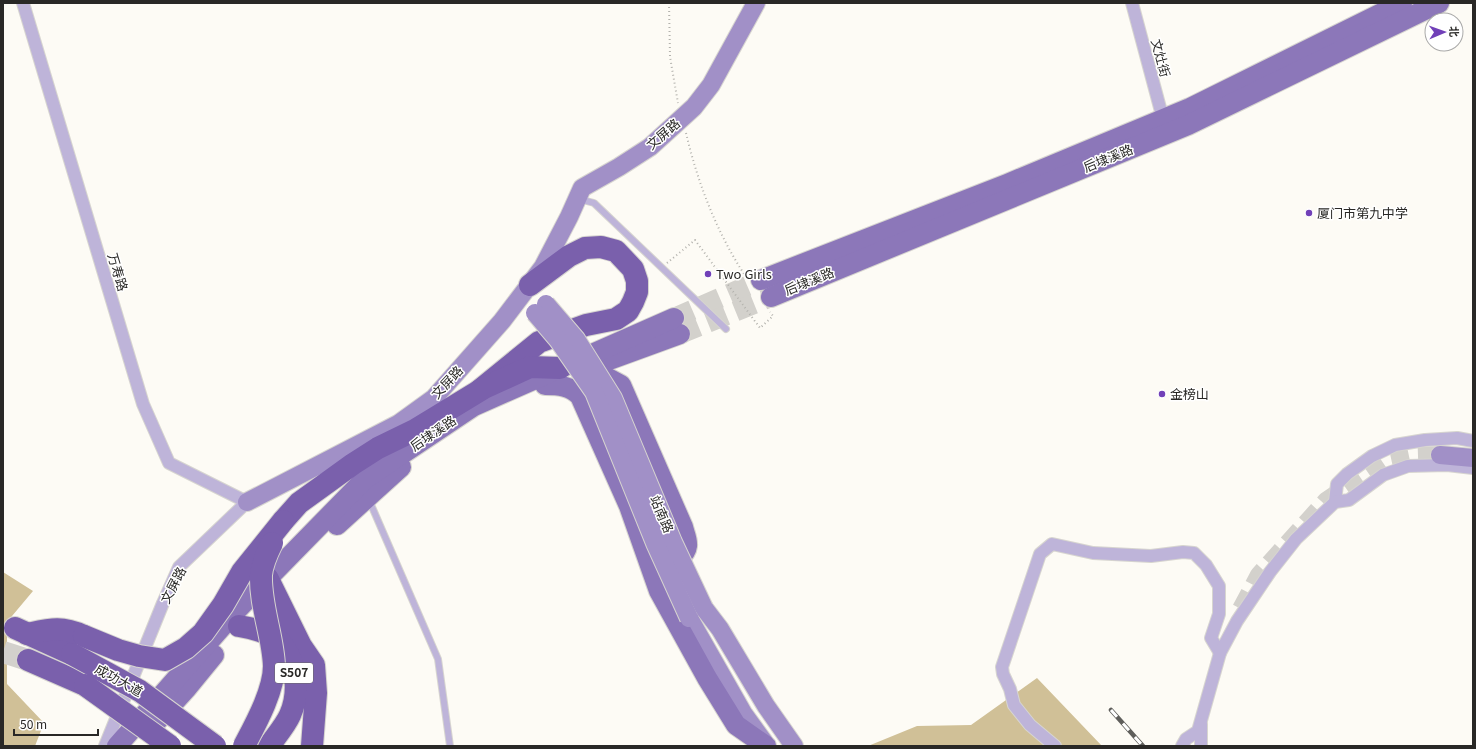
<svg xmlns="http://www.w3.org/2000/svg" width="1476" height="749" font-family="Georgia,'Noto Sans SC',serif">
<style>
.forest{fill:#d0c097}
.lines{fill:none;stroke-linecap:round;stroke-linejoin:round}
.secondary-tunnel{stroke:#d3d1cc;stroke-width:18;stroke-dasharray:18 9;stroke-linecap:butt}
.primary-tunnel{stroke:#d3d1cc;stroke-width:20;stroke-dasharray:20 10;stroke-linecap:butt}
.highway-tunnel{stroke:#d3d1cc;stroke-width:22;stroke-dasharray:22 11;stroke-linecap:butt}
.lane-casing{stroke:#d7d5d0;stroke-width:8}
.street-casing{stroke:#d7d5d0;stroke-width:14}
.secondary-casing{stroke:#d7d5d0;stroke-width:20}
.primary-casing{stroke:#d7d5d0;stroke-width:22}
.highway-casing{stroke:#d7d5d0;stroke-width:24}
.path{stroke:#b3b2ad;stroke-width:2;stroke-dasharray:1 3;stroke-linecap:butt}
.lane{stroke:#beb4d9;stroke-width:6}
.street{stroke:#beb4d9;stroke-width:12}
.secondary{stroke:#a190c7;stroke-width:18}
.primary{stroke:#8c77b9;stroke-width:20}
.highway{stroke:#7a60ac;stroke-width:22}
.rail-casing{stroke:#5f5e5b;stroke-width:4.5}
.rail{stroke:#fff;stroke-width:3;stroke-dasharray:9;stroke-linecap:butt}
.secondary-bridge-casing{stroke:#d7d5d0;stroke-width:20;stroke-linecap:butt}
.highway-bridge-casing{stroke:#d7d5d0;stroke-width:24;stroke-linecap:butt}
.secondary-bridge{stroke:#a190c7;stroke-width:18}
.highway-bridge{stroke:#7a60ac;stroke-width:22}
.poi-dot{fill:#7140b8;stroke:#fff;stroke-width:1.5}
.labels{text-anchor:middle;stroke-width:3;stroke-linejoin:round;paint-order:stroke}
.shield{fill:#fff;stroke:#696867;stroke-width:1}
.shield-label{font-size:12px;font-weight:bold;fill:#292826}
.street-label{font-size:13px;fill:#292826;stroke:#fff}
.poi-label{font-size:13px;fill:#292826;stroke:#fff;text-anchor:start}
</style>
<rect width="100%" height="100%" fill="#fdfbf5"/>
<g class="forest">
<polygon points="3,572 33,591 7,622 7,684 44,723 35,746 3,746"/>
<polygon points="1037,678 1102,746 868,746 917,726 971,725"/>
</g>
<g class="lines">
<polyline class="secondary-tunnel" points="1241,609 1259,575 1326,501 1383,462 1411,456 1440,455"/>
<g class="primary-tunnel">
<polyline points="674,318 761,280"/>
<polyline points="680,334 771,297"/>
</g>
<polyline class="highway-tunnel" points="3,652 28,660"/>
<g class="lane-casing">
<g id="lane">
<polyline points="579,199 594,203 726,329"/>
<polyline points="369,500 438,659 450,746"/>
</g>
</g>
<g class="street-casing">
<g id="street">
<polyline points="23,3 143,404 169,463 247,502 179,567 163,603 105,746"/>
<polyline points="1132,3 1163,119"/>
<polyline points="1335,502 1337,484 1347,474 1372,456 1395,445 1425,440 1457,438 1473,441"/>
<polyline points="1055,746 1030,725 1014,705 1010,689 1003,674 1002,667 1040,554 1052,544 1093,553 1151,556 1183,552 1194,553 1206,565 1219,586 1219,614 1211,638 1220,653"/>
<polyline points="1182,746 1186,739 1198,731 1220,653 1237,621 1270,572 1296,539 1335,502 1349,500 1383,475 1408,466 1447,465 1473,468"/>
<polyline points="1201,746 1201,724"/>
</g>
</g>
<g class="secondary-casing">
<g id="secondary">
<polyline points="1440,455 1473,458"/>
<polyline points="247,502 398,424 434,398 502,321 543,267 569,217 582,188 619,167 650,147 694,107 711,85 756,3"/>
<polyline points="704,608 720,629 766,706 794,746"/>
<polyline points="689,618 743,713 764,742"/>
</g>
</g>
<g class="primary-casing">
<g id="primary">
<polyline points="761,280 1007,184 1190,108 1402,3"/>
<polyline points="771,297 1188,125 1439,3"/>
<polyline points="606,361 680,334"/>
<path d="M 597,372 L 621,385 L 683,527 C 684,532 688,540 687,546 C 686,555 675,562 666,562"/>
<path d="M 545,385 C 559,385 571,386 580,396 L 629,506 L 659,591 L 707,678 L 736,725 L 766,746"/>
<polyline points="337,525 401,467"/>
<polyline points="156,722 187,688 214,655"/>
<polyline points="117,746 235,612 365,479 474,406 674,318"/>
</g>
</g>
<g class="highway-casing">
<g id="highway">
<polyline points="480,390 539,342 586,325 616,319 628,311 633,302 637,292 637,281 633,269 616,251 601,247 585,248 569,256 530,285"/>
<polyline points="283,521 299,503 353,464 378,448 415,430 484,388 530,367 560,368"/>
<polyline points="268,579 301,646 314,665 316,693 312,746"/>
<path d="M 239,626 C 251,628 273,633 281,643 C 297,662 300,693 290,715 C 285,726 276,736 269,746"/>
<polyline points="15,628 72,654"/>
<path d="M 27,634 C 51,629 61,626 84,636"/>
<polyline points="28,660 85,685"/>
</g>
</g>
<g class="path">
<polyline points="669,3 670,57 678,103"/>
<polyline points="1098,3 1099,3"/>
<path d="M 686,133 C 698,184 717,233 746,277"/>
<polyline points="667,263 695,240 760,328 773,316 770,312"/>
</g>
<use href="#lane" class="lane"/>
<use href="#street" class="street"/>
<use href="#secondary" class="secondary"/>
<use href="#primary" class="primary"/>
<use href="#highway" class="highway"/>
<g class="rail-casing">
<polyline id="rail" points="1111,710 1143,746"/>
</g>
<use href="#rail" class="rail"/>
<g class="secondary-bridge-casing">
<g id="secondary-bridge">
<polyline points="546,304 576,339 613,398 673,542 704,608"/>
<polyline points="535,313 558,340 594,392 655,543 689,618"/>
</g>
</g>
<g class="highway-bridge-casing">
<g id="highway-bridge">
<polyline points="84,636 118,650 139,656 165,660 186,648 203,633 223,605 242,572 283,521"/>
<polyline points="72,654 140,691 215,746"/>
<polyline points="85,685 170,746"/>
<path d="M 244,746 C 255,725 274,691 274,666 C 273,636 260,606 261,575 C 262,564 267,553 272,543"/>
</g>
</g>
<use href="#secondary-bridge" class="secondary-bridge"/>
<use href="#highway-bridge" class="highway-bridge"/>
</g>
<g class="poi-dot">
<circle cx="1309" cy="213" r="4"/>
<circle cx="708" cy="274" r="4"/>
<circle cx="1162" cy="394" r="4"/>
</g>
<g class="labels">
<rect class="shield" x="275" y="663" width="38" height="20" rx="3"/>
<g class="shield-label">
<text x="294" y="677">S507</text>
</g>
<g class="street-label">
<text transform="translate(1161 58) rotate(75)" y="5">文灶街</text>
<text transform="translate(663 134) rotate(-41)" y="5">文屏路</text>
<text transform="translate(1108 158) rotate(-22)" y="5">后埭溪路</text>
<text transform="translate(118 272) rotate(73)" y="5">万寿路</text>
<text transform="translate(809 281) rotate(-22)" y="5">后埭溪路</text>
<text transform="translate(447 382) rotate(-47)" y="5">文屏路</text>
<text transform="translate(433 433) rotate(-34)" y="5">后埭溪路</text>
<text transform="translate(662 514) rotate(67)" y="5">站南路</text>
<text transform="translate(173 585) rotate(-63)" y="5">文屏路</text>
<text transform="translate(119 680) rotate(29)" y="5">成功大道</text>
</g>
<g class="poi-label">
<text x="1317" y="218">厦门市第九中学</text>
<text x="716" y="279">Two Girls</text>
<text x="1170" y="399">金榜山</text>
</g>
</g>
<rect width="1476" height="749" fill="none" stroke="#292826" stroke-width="8"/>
<g transform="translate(1444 32) rotate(88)"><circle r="19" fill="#ffffff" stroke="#a9a9a8"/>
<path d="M0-3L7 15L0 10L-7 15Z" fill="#7140b8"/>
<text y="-6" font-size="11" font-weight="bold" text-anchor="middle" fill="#292826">北</text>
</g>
<path d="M14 729v6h84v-6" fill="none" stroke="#292826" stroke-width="2"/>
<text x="20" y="729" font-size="12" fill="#292826" stroke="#ffffff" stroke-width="3" paint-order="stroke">50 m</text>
</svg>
